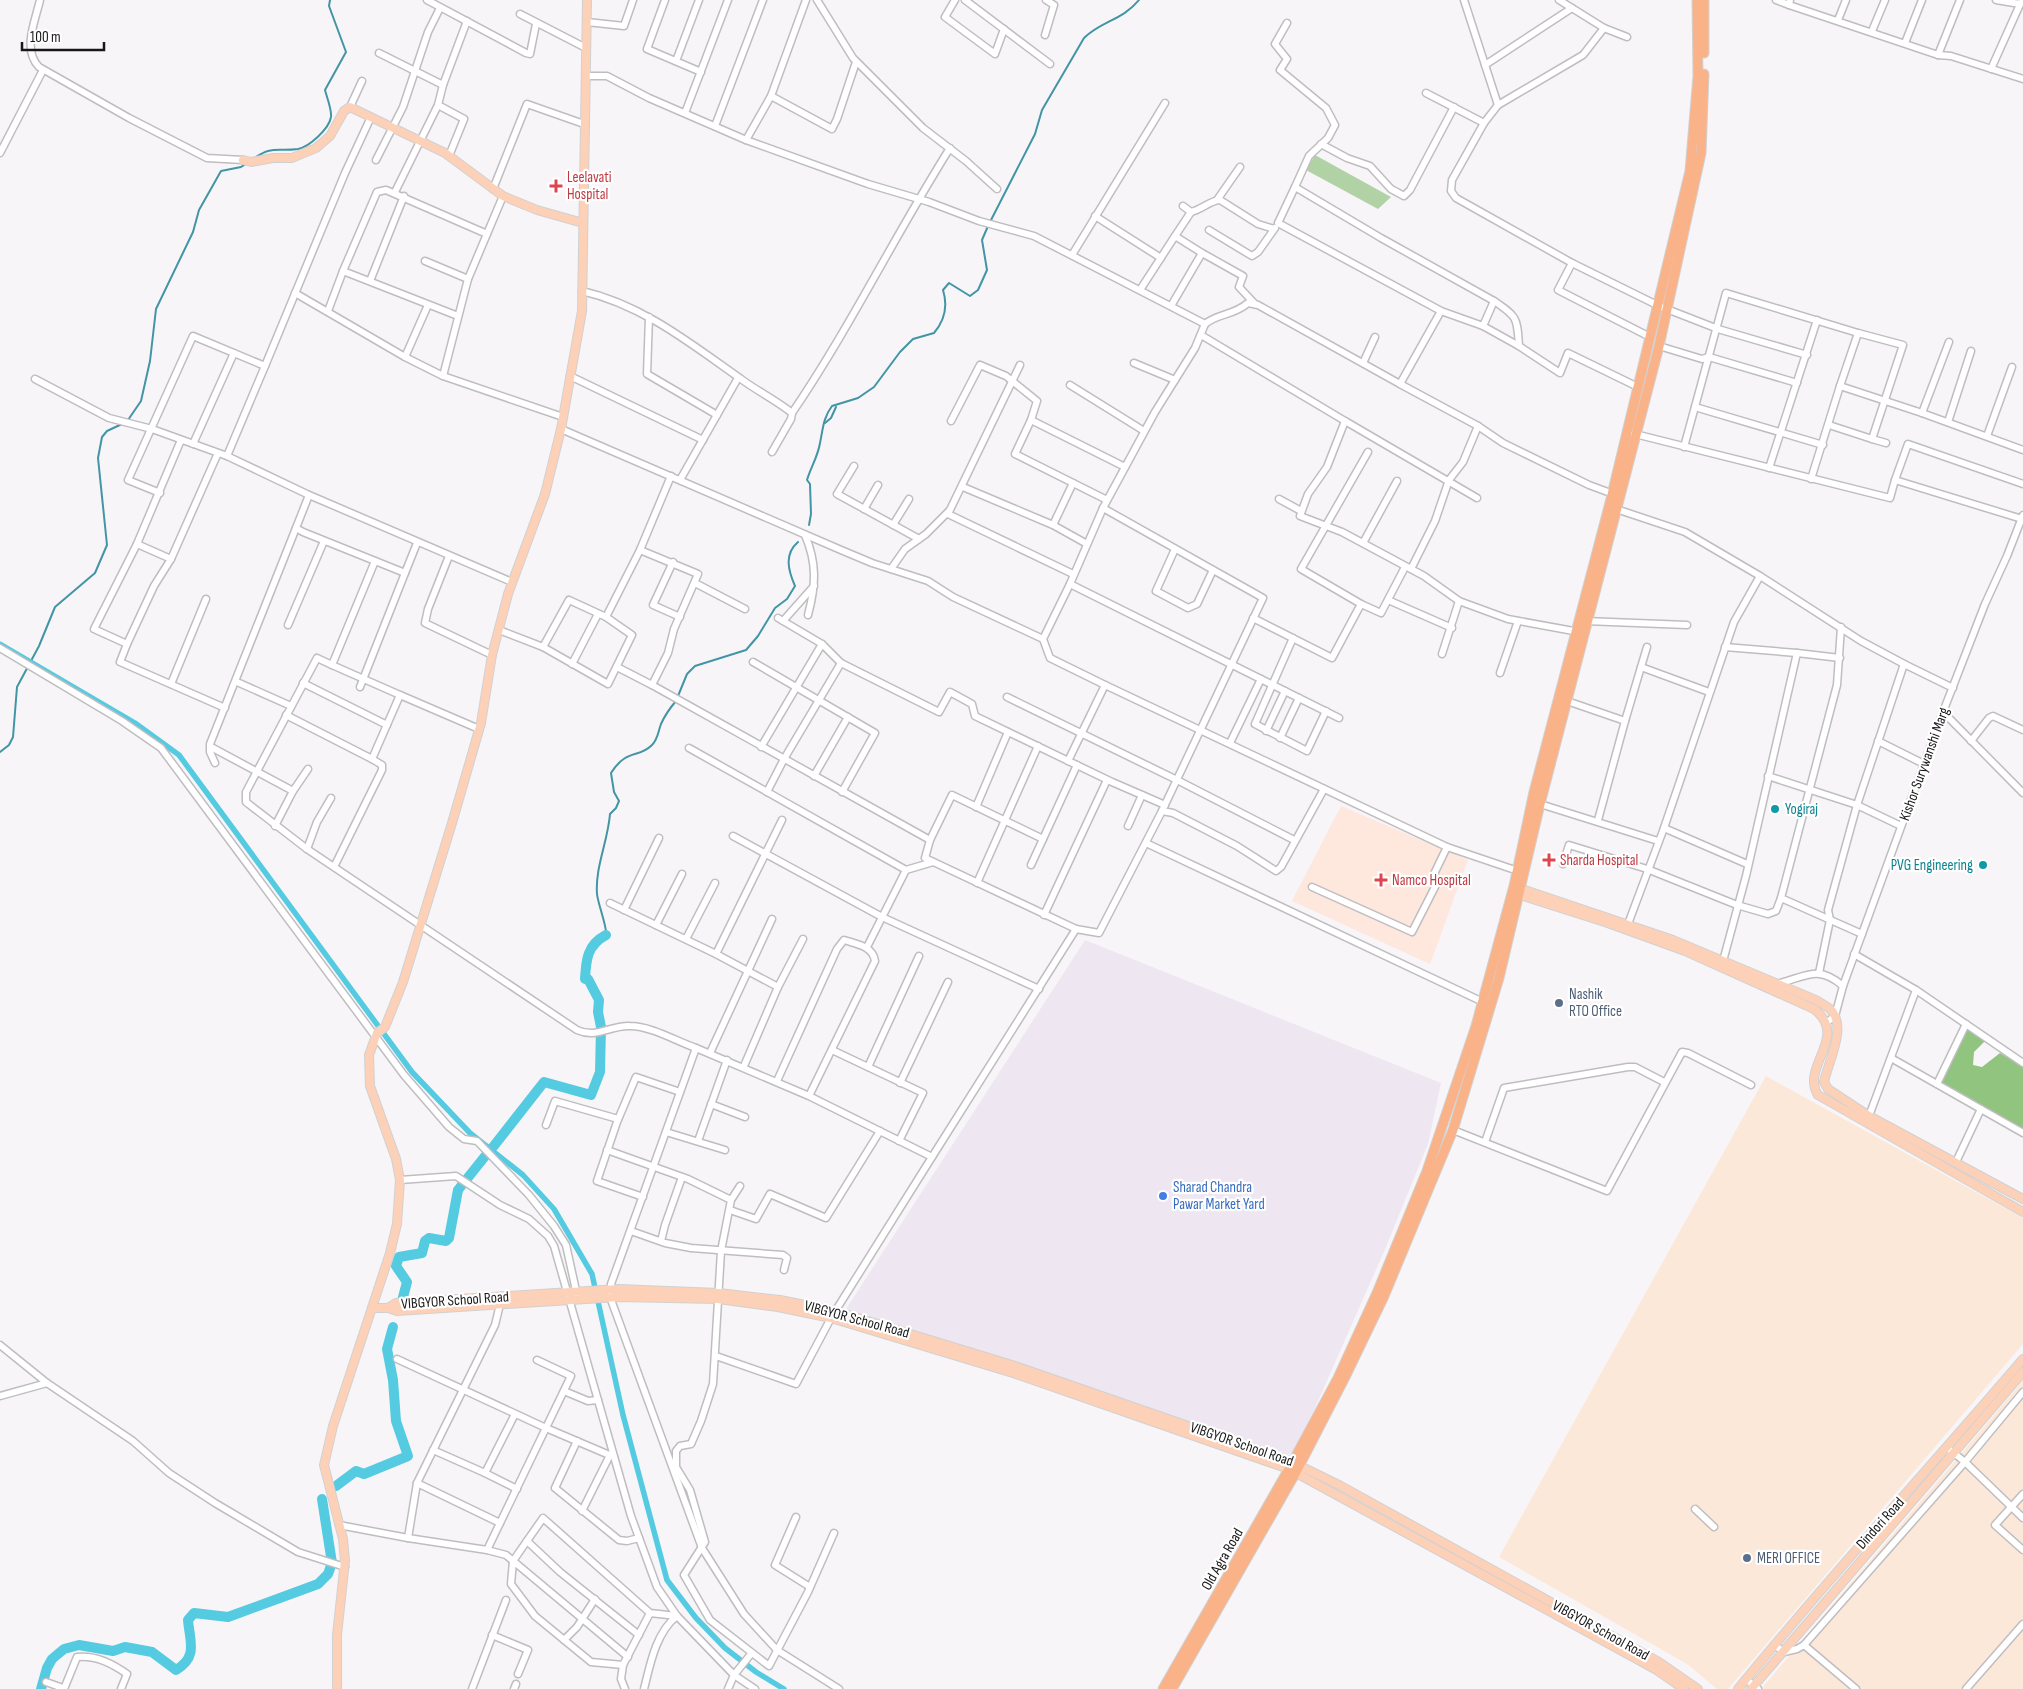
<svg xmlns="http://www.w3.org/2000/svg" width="2023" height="1689" font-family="'Sofia Sans Condensed',sans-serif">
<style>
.built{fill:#eee7f1}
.education{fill:#fce8d8}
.medical{fill:#fee7dc}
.green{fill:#b0d2a5}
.forest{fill:#90c47f}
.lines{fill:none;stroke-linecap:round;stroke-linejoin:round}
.stream{stroke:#4295a4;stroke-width:2}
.canal{stroke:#54cbe0;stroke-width:5.5}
.river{stroke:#54cbe0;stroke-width:10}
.minor-casing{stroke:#bfbdc0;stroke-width:9}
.major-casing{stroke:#d1d1d1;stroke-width:10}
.highway-casing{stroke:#d1d1d1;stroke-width:11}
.minor{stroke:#fff;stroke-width:6}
.major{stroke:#fcd1b8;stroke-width:8}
.highway{stroke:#fab388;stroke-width:9}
.health-dot{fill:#e0444e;stroke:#fff;stroke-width:2}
.culture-dot{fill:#0f9aa8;stroke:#fff;stroke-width:2}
.service-dot{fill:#5c6f8a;stroke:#fff;stroke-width:2}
.shop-dot{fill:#3f7fe0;stroke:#fff;stroke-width:2}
.labels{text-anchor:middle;stroke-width:4.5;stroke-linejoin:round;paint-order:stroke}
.health-label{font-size:15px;fill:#be3a42;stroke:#fff;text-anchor:start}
.street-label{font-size:15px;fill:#181718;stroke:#fff}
.culture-label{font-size:15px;fill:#0d838f;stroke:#fff;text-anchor:start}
.service-label{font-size:15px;fill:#4e5e75;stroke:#fff;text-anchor:start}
.shop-label{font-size:15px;fill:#366cbe;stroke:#fff;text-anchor:start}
</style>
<rect width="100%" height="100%" fill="#f8f5f9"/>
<polygon class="built" points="1085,940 1441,1083 1428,1144 1386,1247 1297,1449 1285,1457 844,1312"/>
<g class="education">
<polygon points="1766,1076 2023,1218 2023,1344 1728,1689 1717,1689 1687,1664 1499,1557"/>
<polygon points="2023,1381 2023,1689 1761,1689"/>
</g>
<polygon class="medical" points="1341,806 1468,860 1430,964 1292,901"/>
<polygon class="green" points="1315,155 1391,197 1378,209 1306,170"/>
<polygon class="forest" points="1967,1026 1985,1041 1974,1052 1973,1065 1982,1067 2000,1053 2023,1067 2023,1130 1938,1082"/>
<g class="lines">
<g class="stream">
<path d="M 253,159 C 273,145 277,152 298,149 C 309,147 329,129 331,117 C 332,110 327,98 325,90 L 346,52 L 329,6 L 330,0"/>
<path d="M 990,222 L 1035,134 L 1042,110 L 1084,38 C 1101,21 1123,20 1139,0"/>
<polyline points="128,420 141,401 150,361 156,309 193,232 199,210 221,171 241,167 247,163"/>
<polyline points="825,423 831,418 836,407"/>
<path d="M 809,525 L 811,514 L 810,484 L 807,480 C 811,467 818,456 820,443 C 823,429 823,418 832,406 L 858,398 L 874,387 L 900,352 L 913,339 L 934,333 C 945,320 948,306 943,290 L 949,283 L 970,296 L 978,290 L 987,270 L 982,240 L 988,226"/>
<path d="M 678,696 L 687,674 L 695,666 L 746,650 L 758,636 L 775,608 L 787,599 L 795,586 C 788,570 784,554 798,542"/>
<polyline points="0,752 9,745 13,737 17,687 39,646 55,607 95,573 107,545 98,458 102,437 107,431 122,424"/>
<path d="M 606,935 C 608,930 598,904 597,894 C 595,867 608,841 610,814 L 616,808 L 619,801 L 614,792 L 611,773 C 627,748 638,759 652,745 C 658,739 658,732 661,724 C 665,715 670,708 676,701"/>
</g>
<polyline class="canal" points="0,644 135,723 179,755 412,1072 470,1133 523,1175 554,1209 592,1274 623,1415 667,1580 696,1618 725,1648 756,1672 784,1689"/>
<g class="river">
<path d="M 493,1147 L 544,1082 L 591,1095 L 600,1072 L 601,1027 L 598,1012 L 599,1000 L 588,979 L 585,979 C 586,960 587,945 606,935"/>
<polyline points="402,1301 407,1282 396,1266 399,1257 422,1253 425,1241 429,1238 446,1241 449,1238 458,1190 486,1155"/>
<polyline points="336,1486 356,1471 364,1474 408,1456 396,1421 393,1380 387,1349 393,1327"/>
<path d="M 41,1689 L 47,1668 L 52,1659 L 64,1649 L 79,1645 L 113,1651 L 125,1647 L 152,1652 L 176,1670 C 198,1657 190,1642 188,1620 L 194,1613 L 228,1617 L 318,1584 L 328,1574 L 332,1563 L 322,1499"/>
</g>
<g class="minor-casing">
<g id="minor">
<path d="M 40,0 C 35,22 22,49 39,67 L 129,118 L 207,158 L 243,160"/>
<polyline points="427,0 526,53 530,54 536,24"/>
<polyline points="665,0 647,49 701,72"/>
<polyline points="817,0 853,58 923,128 966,161 997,189"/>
<polyline points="955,0 945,17 995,54 1004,29"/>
<polyline points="965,0 1050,64"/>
<polyline points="1464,0 1498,105"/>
<polyline points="1559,0 1604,28 1627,37"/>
<polyline points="1776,0 1789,5 1790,0"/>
<polyline points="1996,0 2020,4"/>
<polyline points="1789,5 1938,55 1951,56 2023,79"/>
<polyline points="520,14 586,48"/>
<polyline points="1838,20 1846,0"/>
<polyline points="587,22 624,26 633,0"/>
<polyline points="1287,23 1275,44 1287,59 1280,70 1326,108 1335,125 1328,138 1309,156 1295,187"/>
<polyline points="1604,28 1583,55 1498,105 1484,123 1452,180 1451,191 1456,198 1572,263 1558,290 1650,337"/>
<polyline points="1872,31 1885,0"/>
<polyline points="1045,35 1054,5 1046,0"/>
<polyline points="1905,43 1922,0"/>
<polyline points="379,53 443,85"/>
<polyline points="1938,55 1960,0"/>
<polyline points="676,61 699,0"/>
<polyline points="1485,65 1572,8"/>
<polyline points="1991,69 2022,0"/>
<polyline points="586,76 607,76 649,98 746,140 868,184 929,202 979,221 1034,236 1205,324 1195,348 1155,412 1103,508 1070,584 1339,718"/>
<polyline points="1426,93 1484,123"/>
<polyline points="771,96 832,129 837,119 856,62"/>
<polyline points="438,105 464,119 449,156"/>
<polyline points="350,107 362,81"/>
<polyline points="685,113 728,0"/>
<polyline points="715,126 763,0"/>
<polyline points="746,140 771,96 806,0"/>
<polyline points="1321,144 1347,158 1370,166 1391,189 1404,196 1410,190 1454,107"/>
<polyline points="0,153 43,70"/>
<polyline points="376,160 403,107 428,32 440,8"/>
<polyline points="493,189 527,104 584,124"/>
<polyline points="395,192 438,105 443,85 467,21"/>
<polyline points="1217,200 1240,167"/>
<path d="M 1183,206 L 1191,212 C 1201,210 1211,200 1220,200 L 1258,224 L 1274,229"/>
<polyline points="1095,216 1161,258"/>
<polyline points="1209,230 1252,256 1258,252 1275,228"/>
<polyline points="1175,236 1191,212"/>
<polyline points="1202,253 1243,276 1239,287 1255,304"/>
<polyline points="1072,255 1165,103"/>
<polyline points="425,261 468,279"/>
<polyline points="1572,263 1659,306 1718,329 1807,355"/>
<polyline points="370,281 404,196"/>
<polyline points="1140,290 1175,236 1202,253 1171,306"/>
<path d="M 582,291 C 643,305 691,344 741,379 C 757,391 776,400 792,413 L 791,419 L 772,452"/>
<polyline points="295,293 405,357 443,376 563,417"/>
<path d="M 1494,301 C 1518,317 1517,318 1519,346"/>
<polyline points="328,311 343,271"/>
<polyline points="1441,311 1483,326 1494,301 1381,238 1295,187 1278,223 1441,311 1400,384 1478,426"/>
<polyline points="458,316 343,271 377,192 386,190 487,234"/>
<polyline points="649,317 647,374 717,415"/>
<path d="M 1205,324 C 1218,313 1233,316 1248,303 L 1258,305 L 1400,384"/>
<polyline points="1483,326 1519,346 1560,373 1568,353 1638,387"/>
<polyline points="1858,333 1903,345 1872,439 1886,443"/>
<polyline points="1201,335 1345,421 1327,467 1308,494 1300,516 1342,532 1424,576 1459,601 1508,619 1579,632"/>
<polyline points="1659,346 1702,359 1709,357 1797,383"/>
<polyline points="405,357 428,305"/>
<polyline points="1134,363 1175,380"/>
<polyline points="1363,363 1375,337"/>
<polyline points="1020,365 948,514 1073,574"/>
<polyline points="443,376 468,279 503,196"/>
<polyline points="570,376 703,440"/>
<polyline points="35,379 109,418 152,429 227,456 309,495 512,582"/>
<polyline points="1070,385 1144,431"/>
<polyline points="1695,407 1823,445"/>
<path d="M 792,413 C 850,328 895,235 950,148"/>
<polyline points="1922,413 1949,342"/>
<polyline points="1031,420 1125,467"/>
<polyline points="951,421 980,365 1006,376 1037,401 1031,420 1015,454 1107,500"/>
<polyline points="1345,421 1477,498"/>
<polyline points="1948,422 1971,351"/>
<polyline points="1829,425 1872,439"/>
<polyline points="561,429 841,550 872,563 928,581 953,597 1043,639 1050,658 1105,685 1447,847 1521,872"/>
<polyline points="1627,432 1890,498 1895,480"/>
<polyline points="1987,436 2012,367"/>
<polyline points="181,440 137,544 171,559 218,453"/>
<polyline points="193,444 234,353"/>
<polyline points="1684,447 1726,293 1858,333 1840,386 1922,413 2023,450"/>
<polyline points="227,456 265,366"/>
<polyline points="854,466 837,494 919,539"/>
<polyline points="1769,468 1817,320"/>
<polyline points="1811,479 1840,386"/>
<polyline points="680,480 738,378"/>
<polyline points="963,487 1053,525 1087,544"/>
<polyline points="160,493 128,480 193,336 265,366 345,173 371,117"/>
<polyline points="309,495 296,528 303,532 405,573 417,543"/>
<polyline points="1279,499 1301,511"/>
<polyline points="1613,508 1685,532 1760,576 1734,622 1664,828 1628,924"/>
<polyline points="864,509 878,485"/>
<polyline points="2022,519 1895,480 1908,444 2023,484"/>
<polyline points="893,525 909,499"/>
<polyline points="1053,525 1073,483"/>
<path d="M 805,535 C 817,563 816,585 808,615"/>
<polyline points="1363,543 1397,481"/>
<polyline points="137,544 94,629 127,644 154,586 171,559"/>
<polyline points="1175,549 1156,591 1188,608 1197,604 1213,570"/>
<polyline points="449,556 428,609 425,623 492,655"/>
<path d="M 375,561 L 332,665 L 317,658 L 246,792 L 246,802 L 307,849 L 577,1030 C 597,1039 610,1025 630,1026 C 651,1026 676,1041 696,1048 L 611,1284 L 610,1297 L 702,1548 L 744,1614 L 777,1650 L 839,1689"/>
<polyline points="673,562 653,605 680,617"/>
<polyline points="891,569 905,549 926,534 949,511"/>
<polyline points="1411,569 1435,521 1449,480 1463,462 1478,426 1503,443 1589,485 1616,495"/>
<polyline points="1760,576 1861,641 1904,664"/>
<polyline points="695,583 745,609"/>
<polyline points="1388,600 1452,628"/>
<polyline points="1361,604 1381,613 1405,567"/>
<polyline points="1253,618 1332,658 1361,604 1301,569 1368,452"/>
<polyline points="783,621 814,586"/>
<polyline points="1585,621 1687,625"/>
<polyline points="288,625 324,541"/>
<polyline points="1841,627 1837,685 1781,898 1862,934"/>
<polyline points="499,630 543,647 569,600 606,617 640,550 671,476"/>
<polyline points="1293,638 1255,724 1307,751 1326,711"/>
<polyline points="1043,639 1070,584"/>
<polyline points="127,644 120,662 225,708"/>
<polyline points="822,644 841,663"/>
<polyline points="543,647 608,684 632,635 606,617"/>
<polyline points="1647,647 1641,667 1709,692"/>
<polyline points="1725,647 1797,653"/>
<polyline points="0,648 122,721 161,748 404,1075 449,1127 464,1139 477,1141 529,1195 554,1226 566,1245 577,1295"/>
<polyline points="1442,654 1459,601"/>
<polyline points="753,662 875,733 842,792"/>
<polyline points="572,664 598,614"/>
<polyline points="332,665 400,695"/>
<polyline points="617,667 652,685 668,653 674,629 698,574 640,550"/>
<polyline points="1500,673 1518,621"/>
<polyline points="237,682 291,706"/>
<polyline points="303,683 387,725"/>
<polyline points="171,684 206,599"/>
<polyline points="652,685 930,840 925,858 1076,929"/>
<polyline points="360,687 405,573"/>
<polyline points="1007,697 1177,780 1294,840"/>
<polyline points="1567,701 1625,721 1598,820"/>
<polyline points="1943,712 2023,793"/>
<polyline points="286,715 372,759 400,695 479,729"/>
<polyline points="1625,721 1641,667"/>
<polyline points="1266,731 1285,691"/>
<polyline points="1280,738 1299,698"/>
<polyline points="1878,741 1924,764"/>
<polyline points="1971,741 1989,718 1993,716 2023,730"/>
<polyline points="1230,743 1261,679"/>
<polyline points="211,747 293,791"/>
<polyline points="761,747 822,644 778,618"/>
<polyline points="689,748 906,870"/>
<polyline points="1068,761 1105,685"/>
<polyline points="215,763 210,752 210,744 296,528"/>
<polyline points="814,776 848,717"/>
<polyline points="1768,776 1857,805 1901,826"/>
<polyline points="767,792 784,759 841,663 939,712 950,692 972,704 975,716 1112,782 1165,805"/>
<polyline points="1540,804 1658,841"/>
<polyline points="976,807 1008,732"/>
<polyline points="1162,811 1173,813 1237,846 1276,871 1281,867 1324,789"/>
<polyline points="275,826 293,791 308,769"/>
<polyline points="1128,826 1142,795"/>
<polyline points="1664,828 1747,864"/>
<polyline points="733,836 882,917 1039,989"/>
<polyline points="930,840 952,795 1043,839"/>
<polyline points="1146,843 1483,1002"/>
<polyline points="307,849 317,822 331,798"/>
<polyline points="1563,864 1569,845 1647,869 1737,905 1768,914 1776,911 1781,898"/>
<polyline points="1031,865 1077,765"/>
<polyline points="334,867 382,770 382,765 372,759"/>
<polyline points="977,883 1038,746"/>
<polyline points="1312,887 1412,932 1438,881 1434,874 1447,847"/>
<polyline points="610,903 716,954"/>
<polyline points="624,910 659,838"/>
<polyline points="1044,915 1107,780"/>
<polyline points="656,925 682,874"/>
<polyline points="686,939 715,883"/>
<polyline points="867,947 906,870 933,862"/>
<polyline points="1854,954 1916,990 2023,1063"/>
<polyline points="1723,961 1746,876 1797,653 1840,658"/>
<polyline points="1819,973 1830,920 1828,910 1857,805 1904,664 1953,688"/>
<path d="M 1776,984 C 1804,978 1817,963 1843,986"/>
<polyline points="778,987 716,954 782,820"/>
<polyline points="1826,1023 1835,1016 1843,986 1943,712 1985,604 2007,556 2023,515"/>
<polyline points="696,1048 809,1096 932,1157 1076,929 1099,933 1162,811 1263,598 1103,508"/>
<polyline points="832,1050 923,1093 899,1141"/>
<polyline points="710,1053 772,919"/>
<polyline points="1891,1058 2023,1133"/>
<polyline points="744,1066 778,987 803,939"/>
<polyline points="868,1067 919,956"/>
<path d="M 777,1081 L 837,949 L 844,940 C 856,944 873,946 875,961 L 809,1096"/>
<polyline points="900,1083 948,982"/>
<polyline points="1937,1084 1966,1024"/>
<polyline points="711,1104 745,1117"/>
<polyline points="1869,1116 1916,990"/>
<polyline points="546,1125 555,1101 618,1119"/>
<polyline points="1453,1130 1607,1191 1682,1052 1688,1053 1751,1085"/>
<polyline points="666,1132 725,1150"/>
<polyline points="698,1141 727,1060"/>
<polyline points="1485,1142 1504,1088 1628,1067 1635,1067 1664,1082"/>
<polyline points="607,1150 688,1179 731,1200"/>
<polyline points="1956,1162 1981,1109"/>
<polyline points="400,1180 456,1176 500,1205 529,1219 548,1236 554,1246 631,1516 657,1587 677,1616"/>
<polyline points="740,1186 731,1200 721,1251 713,1384 701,1421 691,1444 680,1446 676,1451 676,1467 690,1490 705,1542 684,1575 710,1620 769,1666 808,1592 834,1533"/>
<polyline points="643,1197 597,1181 617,1122 636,1077 680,1092"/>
<polyline points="730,1210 756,1219 770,1194 826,1218 880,1131"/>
<polyline points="631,1231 665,1243 691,1248 783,1255 787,1258 784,1270"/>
<polyline points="661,1241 665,1225 682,1177"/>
<polyline points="0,1345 47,1383"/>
<polyline points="716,1356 796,1384 831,1318 932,1157"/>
<polyline points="397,1359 546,1428 614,1457"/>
<polyline points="564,1391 588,1401 598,1400"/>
<polyline points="2023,1392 1965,1462 2023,1518"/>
<polyline points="0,1396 47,1383 133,1441 169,1473 215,1503 298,1552 345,1567"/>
<polyline points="515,1414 485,1473 517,1489"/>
<polyline points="577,1441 555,1488 619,1540 627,1541 639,1538"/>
<polyline points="433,1450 485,1473"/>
<polyline points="417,1483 500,1523"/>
<polyline points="2023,1494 1995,1525 2023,1550"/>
<polyline points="1695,1509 1714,1527"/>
<polyline points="582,1511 610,1455"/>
<polyline points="796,1517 775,1565 810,1587"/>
<polyline points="339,1525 408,1538 487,1550 571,1376 537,1360"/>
<polyline points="408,1538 417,1483 495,1325 502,1296"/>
<polyline points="527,1541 560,1572 639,1635"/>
<polyline points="487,1550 506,1555 628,1657"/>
<polyline points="650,1613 543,1518 513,1561 511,1584 535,1616 591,1662 623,1665 650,1613 677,1616"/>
<polyline points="492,1635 528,1650 518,1674"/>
<polyline points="564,1640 577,1627 595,1599"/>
<polyline points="1774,1645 1784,1652 1797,1649 1804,1645 1965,1462 1950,1450"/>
<polyline points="1804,1645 1856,1689"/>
<polyline points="623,1665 621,1679 625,1689"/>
<polyline points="1746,1679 1758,1689"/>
<polyline points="46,1682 63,1688"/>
<path d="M 64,1689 L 77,1657 C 95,1655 112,1663 127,1674 L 121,1689"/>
<polyline points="472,1689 506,1600"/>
<polyline points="514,1689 516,1684"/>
<path d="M 644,1689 C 650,1665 656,1632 677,1616 L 734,1675 L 755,1689"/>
<polyline points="728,1689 734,1675 751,1654"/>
<polyline points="1966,1689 2023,1624"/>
</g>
</g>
<g class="major-casing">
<g id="major">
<polyline points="243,160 251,162 273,158 292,158 316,148 330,136 344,111 350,107 445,153 503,196 537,210 583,223"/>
<path d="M 1516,887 L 1673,940 L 1816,1000 C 1821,1003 1826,1006 1830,1009 C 1848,1026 1828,1062 1824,1082 L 1828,1089 L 1869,1116 L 2023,1199"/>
<path d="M 1514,893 L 1605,922 L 1685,951 L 1814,1009 C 1850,1037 1800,1066 1818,1095 L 2023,1212"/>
<polyline points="372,1308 388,1308 397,1311 618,1297 718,1299 778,1307 831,1318 1013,1373 1289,1469 1655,1669 1684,1689"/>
<polyline points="388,1308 396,1303 619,1289 719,1293 780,1300 835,1311 1012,1365 1292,1462 1341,1486 1659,1662 1698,1689"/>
<polyline points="337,1689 337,1635 345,1561 343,1539 324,1465 333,1426 390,1253 397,1224 400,1180 396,1159 370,1086 369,1055 377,1033 385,1027 403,982 452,823 481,723 492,655 508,594 545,494 561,429 582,311 587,0"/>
<path d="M 1738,1689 C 1830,1576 1929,1469 2023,1359"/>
<polyline points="1751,1689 2023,1372"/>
</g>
</g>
<g class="highway-casing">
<g id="highway">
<polyline points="1704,53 1704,0"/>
<polyline points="1163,1689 1289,1469 1338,1378 1377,1293 1427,1171 1476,1026 1514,886 1534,792 1611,499 1690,171 1698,76 1697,0"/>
<polyline points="1172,1689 1296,1472 1344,1379 1384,1296 1453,1130 1499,978 1540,804 1659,346 1701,153 1704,74"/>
</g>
</g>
<use href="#minor" class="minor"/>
<use href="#major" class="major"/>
<use href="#highway" class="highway"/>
</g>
<g class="health-dot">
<path d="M553.5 178.5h5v5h5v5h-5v5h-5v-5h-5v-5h5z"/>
<path d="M1546.5 852.5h5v5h5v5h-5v5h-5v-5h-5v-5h5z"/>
<path d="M1378.5 872.5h5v5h5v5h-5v5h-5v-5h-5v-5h5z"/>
</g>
<g class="culture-dot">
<circle cx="1775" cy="809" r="5"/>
<circle cx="1983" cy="865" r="5"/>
</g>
<g class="service-dot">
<circle cx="1559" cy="1003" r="5"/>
<circle cx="1747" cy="1558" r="5"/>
</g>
<circle class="shop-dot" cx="1163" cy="1196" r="5"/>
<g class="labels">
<g class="health-label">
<text x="567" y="182">Leelavati<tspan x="567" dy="17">Hospital</tspan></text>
<text x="1560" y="865">Sharda Hospital</text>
<text x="1392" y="885">Namco Hospital</text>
</g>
<g class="street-label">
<text transform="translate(1924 764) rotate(-70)" y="5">Kishor Surywanshi Marg</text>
<text transform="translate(455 1300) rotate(-4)" y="5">VIBGYOR School Road</text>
<text transform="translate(857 1319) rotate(15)" y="5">VIBGYOR School Road</text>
<text transform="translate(1242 1444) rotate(19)" y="5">VIBGYOR School Road</text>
<text transform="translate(1880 1523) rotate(-48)" y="5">Dindori Road</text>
<text transform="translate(1222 1559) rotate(-60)" y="5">Old Agra Road</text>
<text transform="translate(1601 1630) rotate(29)" y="5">VIBGYOR School Road</text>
</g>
<g class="culture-label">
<text x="1785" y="814">Yogiraj</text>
<text x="1973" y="870" text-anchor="end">PVG Engineering</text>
</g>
<g class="service-label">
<text x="1569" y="999">Nashik<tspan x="1569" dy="17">RTO Office</tspan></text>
<text x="1757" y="1563">MERI OFFICE</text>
</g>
<g class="shop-label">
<text x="1173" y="1192">Sharad Chandra<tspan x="1173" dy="17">Pawar Market Yard</tspan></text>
</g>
</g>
<path d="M22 42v8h82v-8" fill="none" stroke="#181718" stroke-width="2.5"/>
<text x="30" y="42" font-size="15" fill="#181718" stroke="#ffffff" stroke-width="4" paint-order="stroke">100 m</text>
</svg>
